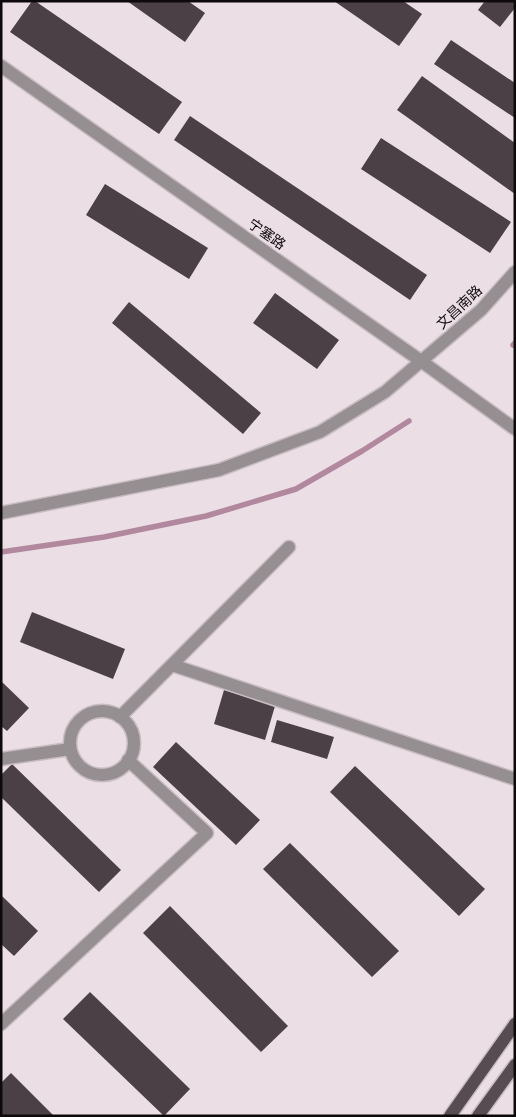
<svg xmlns="http://www.w3.org/2000/svg" width="516" height="1117" font-family="Georgia,'Noto Sans SC',serif">
<style>
.lines{fill:none;stroke-linecap:round;stroke-linejoin:round}
.stream{stroke:#b1889e;stroke-width:5.5}
.building{fill:#4b4046}
.minor-casing{stroke:#c8bcc2;stroke-width:15}
.major-casing{stroke:#c8bcc2;stroke-width:15}
.minor{stroke:#958f92;stroke-width:12}
.major{stroke:#564c52;stroke-width:12}
.labels{text-anchor:middle;stroke-width:5;stroke-linejoin:round;paint-order:stroke}
.street-label{font-size:14px;fill:#0e0a0c;stroke:#ecdee5}
</style>
<rect width="100%" height="100%" fill="#ecdee5"/>
<g class="lines">
<g class="stream">
<polyline points="513,345 515,343"/>
<polyline points="1,552 104,537 206,516 296,489 362,451 409,421"/>
</g>
</g>
<g class="building">
<polygon points="32,1 35,1 182,102 159,134 10,32"/>
<polygon points="127,1 188,1 205,13 185,42"/>
<polygon points="334,1 403,1 422,14 399,46"/>
<polygon points="485,1 515,1 515,8 500,27 478,10"/>
<polygon points="451,40 515,83 515,118 434,64"/>
<polygon points="422,76 515,143 515,194 397,110"/>
<polygon points="190,116 427,275 410,300 174,140"/>
<polygon points="381,138 511,222 490,253 361,169"/>
<polygon points="105,184 208,248 189,279 86,215"/>
<polygon points="275,293 339,340 317,369 253,323"/>
<polygon points="129,302 261,413 243,434 112,323"/>
<polygon points="32,612 125,649 113,679 20,642"/>
<polygon points="1,681 29,708 7,731 1,726"/>
<polygon points="224,690 275,706 265,740 214,724"/>
<polygon points="277,720 334,737 327,759 271,742"/>
<polygon points="176,742 260,820 236,845 153,767"/>
<polygon points="12,764 121,870 99,892 1,797 1,775"/>
<polygon points="355,766 485,889 459,916 330,792"/>
<polygon points="290,843 399,951 372,977 263,869"/>
<polygon points="1,895 38,931 14,956 1,944"/>
<polygon points="170,906 288,1026 261,1052 143,933"/>
<polygon points="90,992 190,1089 164,1116 63,1019"/>
<polygon points="11,1073 54,1116 1,1116 1,1083"/>
</g>
<g class="lines">
<g class="minor-casing">
<g id="minor">
<polyline points="1,66 421,361 515,429"/>
<polyline points="1,513 219,470 320,432 385,392 481,310 515,272"/>
<polyline points="172,665 515,779"/>
<circle cx="102" cy="743" r="32"/>
<polyline points="120,717 289,547"/>
<polyline points="1,759 70,749"/>
<polyline points="1,1024 207,833 128,760"/>
</g>
</g>
<g class="major-casing">
<g id="major">
<polyline points="450,1116 515,1024"/>
<polyline points="478,1116 515,1065"/>
</g>
</g>
<use href="#minor" class="minor"/>
<use href="#major" class="major"/>
</g>
<g class="labels">
<g class="street-label">
<text transform="translate(267 234) rotate(35)" y="5">宁塞路</text>
<text transform="translate(459 307) rotate(-43)" y="5">文昌南路</text>
</g>
</g>
<rect width="516" height="1117" fill="none" stroke="#0e0a0c" stroke-width="5"/>
</svg>
